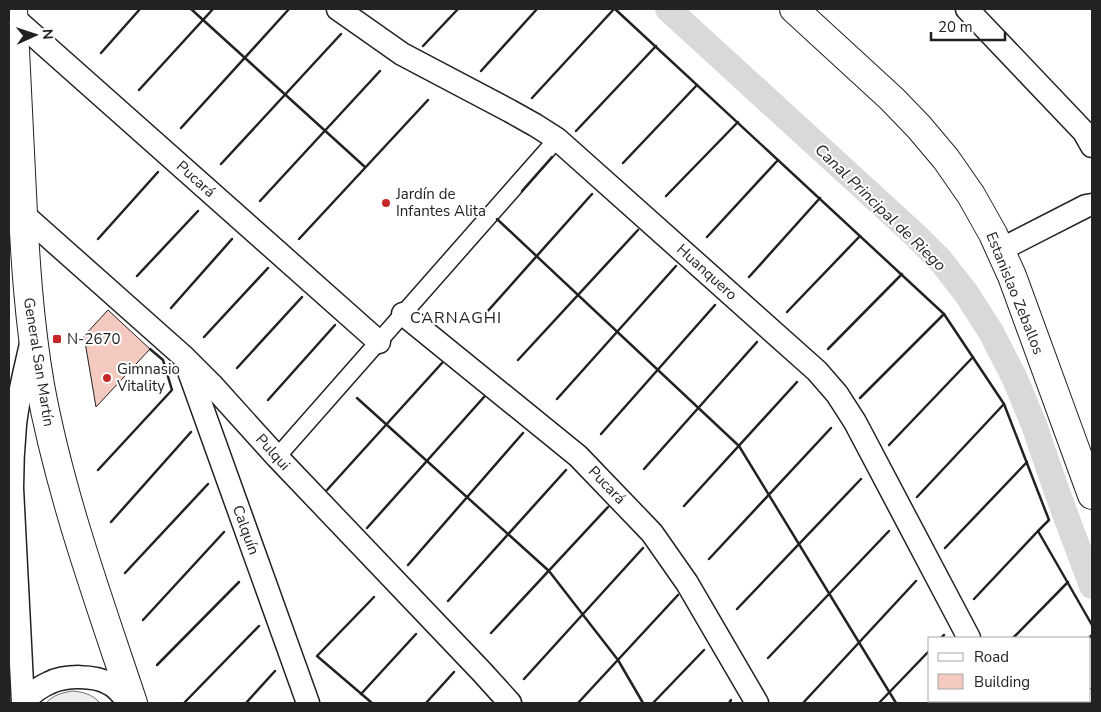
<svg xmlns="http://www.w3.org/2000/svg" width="1101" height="712" font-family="'Nunito Sans',sans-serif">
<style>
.green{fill:#eee;stroke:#6f6f6f}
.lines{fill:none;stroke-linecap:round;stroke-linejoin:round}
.canal{stroke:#d9d9d9;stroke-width:26}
.building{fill:#f3c9c0;stroke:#222}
.pedestrian-casing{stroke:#222;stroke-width:19}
.minor-casing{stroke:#222;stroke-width:25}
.tertiary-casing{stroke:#222;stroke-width:30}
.secondary-casing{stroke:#222;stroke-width:30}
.pedestrian{stroke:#fff;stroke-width:16}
.minor{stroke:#fff;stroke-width:22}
.tertiary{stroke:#fff;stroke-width:28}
.secondary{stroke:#fff;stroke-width:28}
.wall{stroke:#222;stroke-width:2.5}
.poi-dot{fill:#c62828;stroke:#fff;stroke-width:2}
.labels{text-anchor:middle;stroke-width:4;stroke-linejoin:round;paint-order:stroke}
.street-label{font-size:15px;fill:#222;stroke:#fff}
.poi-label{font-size:15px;fill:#222;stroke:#fff;text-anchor:start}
.water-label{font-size:16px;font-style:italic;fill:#222;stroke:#fff}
.neighbourhood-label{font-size:16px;letter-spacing:1px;fill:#222;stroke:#fff}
</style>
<rect width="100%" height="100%" fill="#fff"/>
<path class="green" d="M 72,691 C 83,692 92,694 100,703 L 46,703 C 53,695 62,693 72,691 Z"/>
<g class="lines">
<polyline class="canal" points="668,9 914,234 941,261 966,293 991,332 1015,379 1034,425 1058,495 1092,586"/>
</g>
<polygon class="building" points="108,310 150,349 96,407 84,336"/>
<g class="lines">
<g class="pedestrian-casing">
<polyline id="pedestrian" points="277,457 557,139"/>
</g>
<g class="minor-casing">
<g id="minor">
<polyline points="338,9 402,54 510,111 535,125 557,139 817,371 837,394 855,422 969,638"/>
<polyline points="967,9 1084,132 1092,146"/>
<polyline points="13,17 379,342"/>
<polyline points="23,214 184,357 211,384 277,457 482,672 510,703"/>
<polyline points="1000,250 1086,206 1092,205"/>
<polyline points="403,314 578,456 652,533 687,583 757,703"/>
<polyline points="186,363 308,703"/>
<path d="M 23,701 C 31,694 39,687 49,683 C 65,675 95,675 110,684 C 118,688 124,697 129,703"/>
<path d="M 23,703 L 12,488 C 12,467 13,446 15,425 C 18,397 25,371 31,344"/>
<polyline points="1000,703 1002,701"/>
</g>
</g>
<g class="tertiary-casing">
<g id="tertiary">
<polyline points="794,9 892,99 919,127 946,159 971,195 993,234 1012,276 1092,495"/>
<polyline points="1080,703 1083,701"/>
</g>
</g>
<g class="secondary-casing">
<path id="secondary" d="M 13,9 C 16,70 19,132 22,193 C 25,258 29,321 40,385 C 60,494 98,598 133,703"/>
</g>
<use href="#pedestrian" class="pedestrian"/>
<use href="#minor" class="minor"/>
<use href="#tertiary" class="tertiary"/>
<use href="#secondary" class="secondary"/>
<g class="wall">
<polyline points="191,9 365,167"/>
<polyline points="615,9 944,314 1004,404 1049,520 1038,531 1092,625"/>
<polyline points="423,46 458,9"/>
<polyline points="101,53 140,9"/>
<polyline points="481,71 537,9"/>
<polyline points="139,90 213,9"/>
<polyline points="532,98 614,9"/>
<polyline points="181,128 289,9"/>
<polyline points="576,131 656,46"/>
<polyline points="623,163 697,85"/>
<polyline points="221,164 341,34"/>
<polyline points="522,191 552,157"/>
<polyline points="666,196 738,122"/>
<polyline points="260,201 380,71"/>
<polyline points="497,219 739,446 896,703"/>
<polyline points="707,237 778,160"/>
<polyline points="98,239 158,172"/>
<polyline points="299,239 428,100"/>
<polyline points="137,276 198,211"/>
<polyline points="749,277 820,198"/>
<polyline points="171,308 232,239"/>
<polyline points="787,312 860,236"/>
<polyline points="478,322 592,194"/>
<polyline points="204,337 268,268"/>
<polyline points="828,349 902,274"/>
<polyline points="518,360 638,230"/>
<polyline points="237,368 302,297"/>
<polyline points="357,398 549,571 618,660 643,703"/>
<polyline points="860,398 944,314"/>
<polyline points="557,399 676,266"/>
<polyline points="268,400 335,325"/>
<polyline points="601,434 715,305"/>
<polyline points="889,445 973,357"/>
<polyline points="644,469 757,342"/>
<polyline points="98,470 172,390 163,360 150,349"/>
<polyline points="327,490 442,363"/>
<polyline points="917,497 1004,404"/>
<polyline points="684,506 797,382"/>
<polyline points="111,522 191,432"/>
<polyline points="367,528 484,397"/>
<polyline points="945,548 1027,462"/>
<polyline points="709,559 831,428"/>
<polyline points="408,565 523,433"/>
<polyline points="125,573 208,484"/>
<polyline points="974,599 1038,531"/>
<polyline points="448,601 566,470"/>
<polyline points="737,609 861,479"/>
<polyline points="143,620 224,532"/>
<polyline points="491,633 608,507"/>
<polyline points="941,638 944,635"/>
<polyline points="1013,638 1068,582"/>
<polyline points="1089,638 1092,635"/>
<polyline points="768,658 889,531"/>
<polyline points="157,665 239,582"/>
<polyline points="524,679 643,548"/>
<polyline points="361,694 416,634"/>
<polyline points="184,703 259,626"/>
<polyline points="246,703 275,671"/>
<polyline points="372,703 317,656 374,597"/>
<polyline points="426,703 454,672"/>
<polyline points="578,703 678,595"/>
<polyline points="653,703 704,650"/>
<polyline points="729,703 731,700"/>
<polyline points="803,703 916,581"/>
<polyline points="879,703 930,650"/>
<polyline points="1031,703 1033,701"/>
</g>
</g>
<g class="poi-dot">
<circle cx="386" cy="203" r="5"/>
<rect x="52" y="334" width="10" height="10" rx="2.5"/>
<circle cx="107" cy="378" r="5"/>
</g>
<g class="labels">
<g class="street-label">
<text transform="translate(196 179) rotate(42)" y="5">Pucará</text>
<text transform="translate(707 272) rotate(42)" y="5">Huanquero</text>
<text transform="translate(1015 293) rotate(68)" y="5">Estanislao Zeballos</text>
<text transform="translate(39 362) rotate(81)" y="5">General San Martín</text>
<text transform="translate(273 452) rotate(48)" y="5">Pulqui</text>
<text transform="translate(607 485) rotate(46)" y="5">Pucará</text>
<text transform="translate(246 530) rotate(70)" y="5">Calquín</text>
</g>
<g class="poi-label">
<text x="396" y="199">Jardín de<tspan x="396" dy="17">Infantes Alita</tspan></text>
<text x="67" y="344">N-2670</text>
<text x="117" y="374">Gimnasio<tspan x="117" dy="17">Vitality</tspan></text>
</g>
<g class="water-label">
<text transform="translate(881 207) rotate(44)" y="6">Canal Principal de Riego</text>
</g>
<g class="neighbourhood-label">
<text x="456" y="323">CARNAGHI</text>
</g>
</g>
<rect width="1101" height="712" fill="none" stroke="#222222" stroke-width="20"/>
<rect x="928" y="637" width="162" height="65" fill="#ffffff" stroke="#a7a7a7"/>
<rect x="938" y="653" width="25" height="8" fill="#ffffff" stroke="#a7a7a7"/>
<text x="974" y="662" font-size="15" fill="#222222">Road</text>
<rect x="938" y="674" width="25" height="15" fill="#f3c9c0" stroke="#a7a7a7"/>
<text x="974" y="687" font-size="15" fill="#222222">Building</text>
<g transform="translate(35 35) rotate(87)" stroke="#ffffff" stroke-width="4" paint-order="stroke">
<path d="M0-4L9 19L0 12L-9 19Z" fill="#222222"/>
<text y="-8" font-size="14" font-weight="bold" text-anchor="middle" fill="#222222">N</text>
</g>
<path d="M931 32v8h74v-8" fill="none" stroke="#222222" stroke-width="2.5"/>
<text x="938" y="32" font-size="15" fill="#222222" stroke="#ffffff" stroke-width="4" paint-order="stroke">20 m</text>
</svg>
